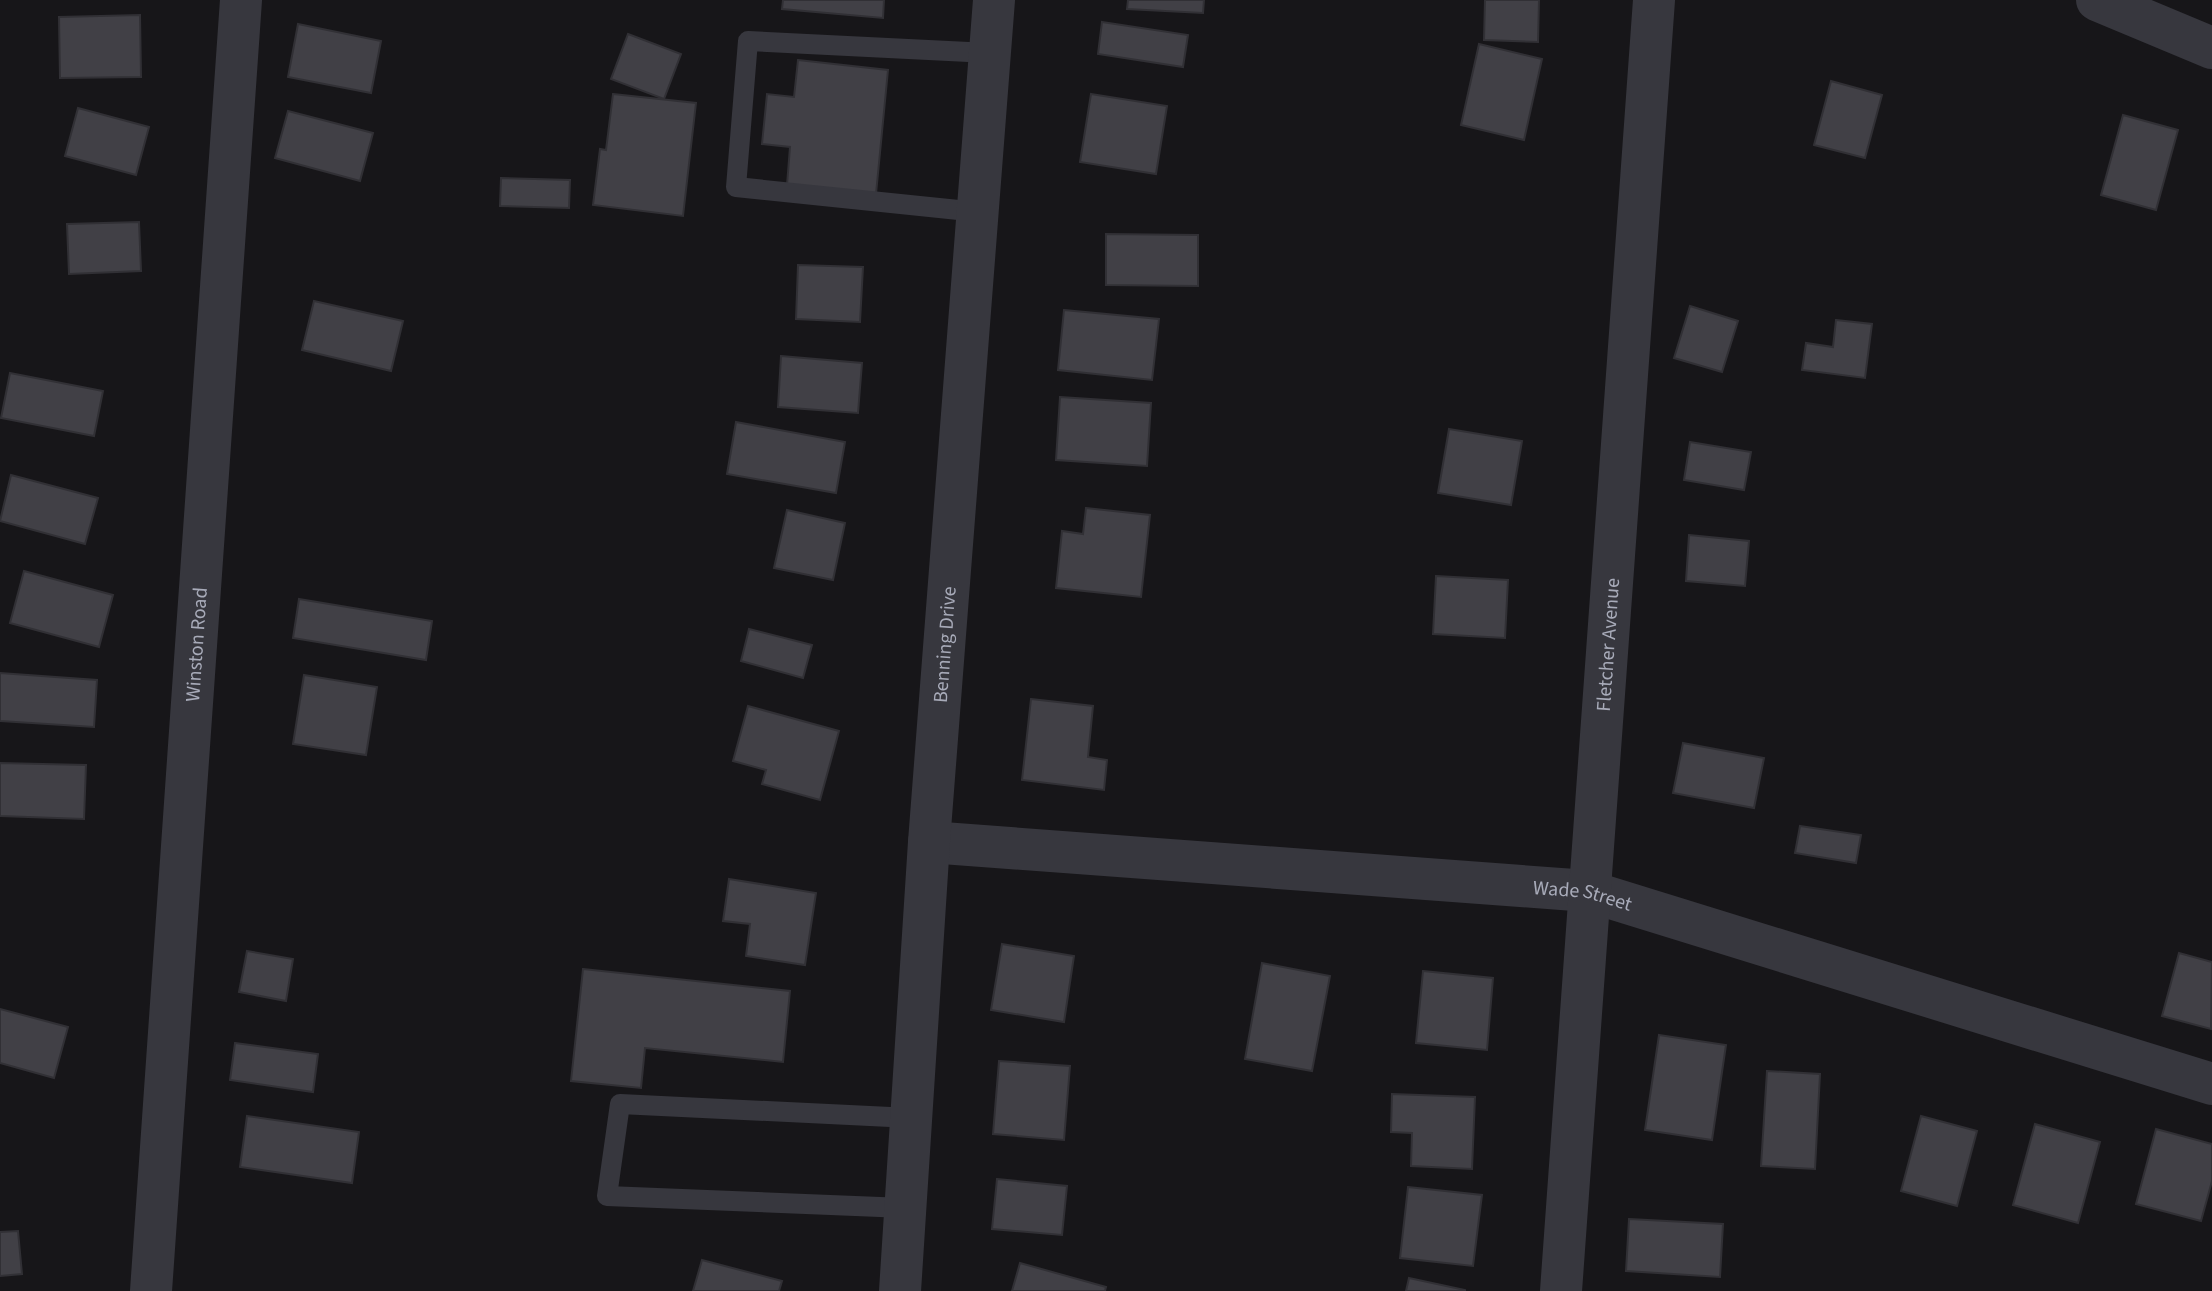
<svg xmlns="http://www.w3.org/2000/svg" width="2212" height="1291" font-family="'Source Sans 3',sans-serif">
<style>
.building{fill:#414046;stroke:#313035;stroke-width:2}
.lines{fill:none;stroke-linecap:round;stroke-linejoin:round}
.lane{stroke:#37373e;stroke-width:20}
.street{stroke:#37373e;stroke-width:42}
.labels{text-anchor:middle;stroke-width:6;stroke-linejoin:round;paint-order:stroke}
.street-label{font-size:20px;fill:#a8abb9;stroke:#121114}
</style>
<rect width="100%" height="100%" fill="#171619"/>
<g class="building">
<polygon points="783,0 884,0 883,18 782,9"/>
<polygon points="1128,0 1204,0 1203,13 1127,9"/>
<polygon points="1485,0 1539,0 1538,42 1484,40"/>
<polygon points="140,15 141,77 60,78 59,17"/>
<polygon points="1102,22 1188,35 1183,67 1098,54"/>
<polygon points="298,24 381,41 371,93 288,77"/>
<polygon points="628,34 681,54 664,99 611,79"/>
<polygon points="1479,44 1542,59 1524,140 1461,125"/>
<polygon points="798,60 888,70 876,194 787,185 790,147 762,144 767,94 794,97"/>
<polygon points="1831,81 1882,95 1865,158 1814,145"/>
<polygon points="613,94 696,103 683,216 593,205 600,149 606,150"/>
<polygon points="1091,94 1167,106 1156,174 1080,162"/>
<polygon points="78,108 149,127 136,175 65,156"/>
<polygon points="288,111 373,133 360,181 275,158"/>
<polygon points="2123,115 2178,130 2156,210 2101,195"/>
<polygon points="501,178 570,180 569,208 500,206"/>
<polygon points="139,222 141,271 69,274 67,224"/>
<polygon points="1106,234 1198,235 1198,286 1106,285"/>
<polygon points="798,265 863,267 860,322 796,319"/>
<polygon points="314,301 403,321 391,371 302,350"/>
<polygon points="1690,306 1738,321 1722,372 1674,358"/>
<polygon points="1064,310 1159,319 1152,380 1058,370"/>
<polygon points="1836,320 1872,324 1865,378 1802,370 1806,343 1833,347"/>
<polygon points="781,356 862,363 858,413 778,407"/>
<polygon points="10,373 103,391 94,436 1,418"/>
<polygon points="1060,397 1151,403 1147,466 1056,460"/>
<polygon points="736,422 845,442 836,493 727,474"/>
<polygon points="1449,429 1522,441 1511,505 1438,493"/>
<polygon points="1690,442 1751,452 1744,490 1684,480"/>
<polygon points="11,475 98,498 85,544 0,521"/>
<polygon points="1086,508 1150,515 1141,597 1056,588 1062,531 1083,534"/>
<polygon points="787,510 845,523 833,580 774,568"/>
<polygon points="1689,535 1749,541 1745,586 1686,581"/>
<polygon points="24,571 113,595 99,647 10,623"/>
<polygon points="1436,576 1508,580 1505,638 1433,634"/>
<polygon points="299,599 432,621 426,660 293,638"/>
<polygon points="749,629 812,645 803,678 741,661"/>
<polygon points="0,673 97,680 94,727 0,721"/>
<polygon points="304,675 377,687 366,755 293,744"/>
<polygon points="1031,699 1093,706 1088,757 1107,760 1104,790 1022,780"/>
<polygon points="748,706 839,731 820,800 762,784 766,770 733,761"/>
<polygon points="1683,743 1764,758 1754,808 1673,793"/>
<polygon points="0,763 86,765 84,819 0,816"/>
<polygon points="1800,826 1861,835 1856,863 1795,853"/>
<polygon points="729,879 816,893 805,965 746,956 750,924 723,921"/>
<polygon points="1002,944 1074,956 1064,1022 991,1010"/>
<polygon points="247,951 293,959 286,1001 239,992"/>
<polygon points="2179,953 2212,962 2211,1029 2162,1016"/>
<polygon points="1262,963 1330,976 1312,1071 1245,1059"/>
<polygon points="583,969 790,991 783,1062 645,1048 641,1088 571,1081"/>
<polygon points="1423,971 1493,978 1487,1050 1416,1043"/>
<polygon points="0,1009 68,1027 54,1078 0,1063"/>
<polygon points="1659,1035 1726,1045 1712,1140 1645,1130"/>
<polygon points="235,1043 318,1054 313,1092 230,1080"/>
<polygon points="999,1061 1070,1066 1064,1140 993,1134"/>
<polygon points="1767,1071 1820,1074 1815,1169 1761,1166"/>
<polygon points="1392,1094 1475,1097 1472,1169 1411,1166 1412,1133 1391,1132"/>
<polygon points="247,1116 359,1132 352,1183 240,1167"/>
<polygon points="1921,1116 1977,1131 1957,1206 1901,1191"/>
<polygon points="2035,1124 2100,1142 2078,1223 2013,1205"/>
<polygon points="2156,1129 2212,1144 2212,1181 2201,1221 2136,1204"/>
<polygon points="997,1179 1067,1186 1062,1235 992,1229"/>
<polygon points="1408,1187 1482,1195 1473,1266 1400,1258"/>
<polygon points="1629,1219 1723,1224 1720,1277 1626,1271"/>
<polygon points="18,1231 22,1274 0,1276 0,1232"/>
<polygon points="702,1260 782,1281 779,1291 693,1291"/>
<polygon points="1020,1263 1106,1287 1105,1291 1012,1291"/>
<polygon points="1409,1278 1465,1290 1465,1291 1406,1291"/>
</g>
<g class="lines">
<g class="lane">
<polyline points="978,212 736,187 748,41 989,53"/>
<polyline points="905,1208 607,1196 620,1104 911,1118"/>
</g>
<g class="street">
<polyline points="2097,0 2212,48"/>
<path id="s1" d="M 929,842 L 1588,891 L 2212,1084"/>
<path id="s2" d="M 151,1291 L 241,0"/>
<path id="s3" d="M 900,1291 L 929,842 L 994,0"/>
<path id="s4" d="M 1561,1291 L 1654,0"/>
</g>
</g>
<g class="labels">
<g class="street-label">
<text dy="7" stroke="none"><textPath href="#s2" startOffset="648">Winston Road</textPath></text>
<text dy="7" stroke="none"><textPath href="#s3" startOffset="648">Benning Drive</textPath></text>
<text dy="7" stroke="none"><textPath href="#s4" startOffset="648">Fletcher Avenue</textPath></text>
<text dy="7" stroke="none"><textPath href="#s1" startOffset="656">Wade Street</textPath></text>
</g>
</g>
</svg>
